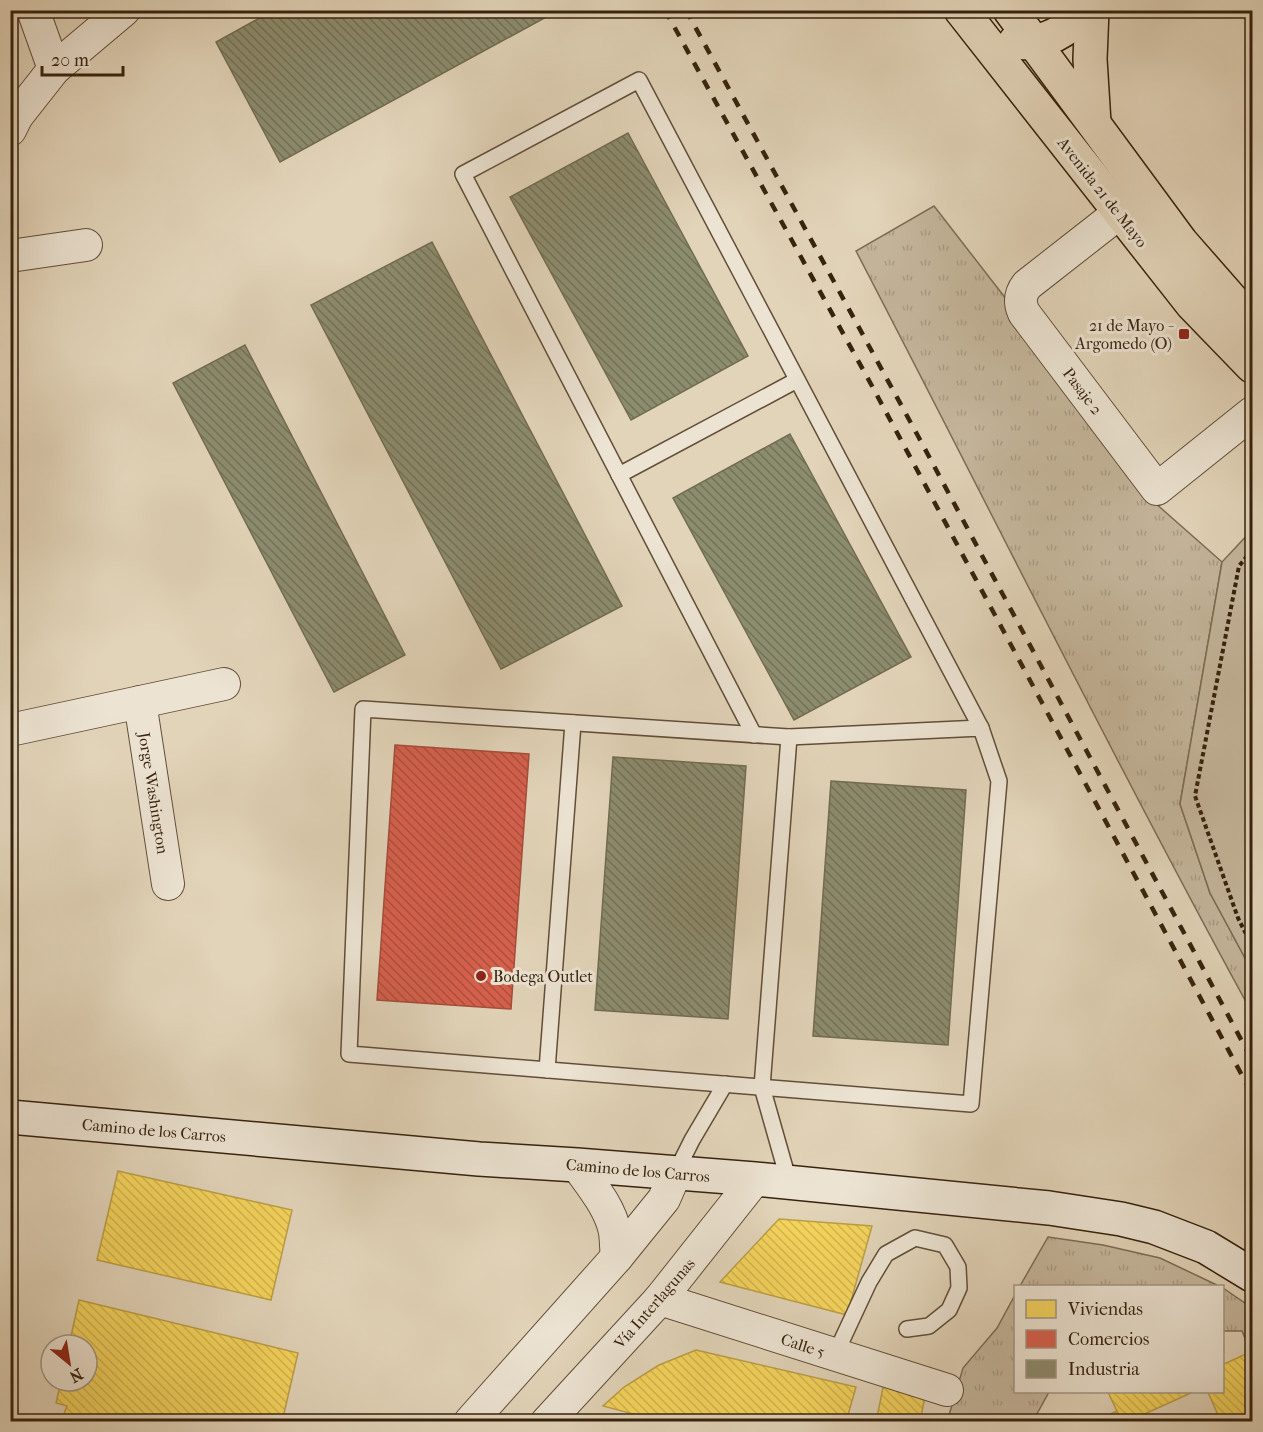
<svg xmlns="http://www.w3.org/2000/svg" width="1263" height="1432" font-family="'IM FELL French Canon',serif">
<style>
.grass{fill:url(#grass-tufts);stroke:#7e6c55;stroke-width:1.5}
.park{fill:#c5b69c;stroke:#7e6c55;stroke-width:1.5}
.homes{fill:url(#homes-back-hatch);stroke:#bc9f45;stroke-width:1.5}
.shops{fill:url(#shops-back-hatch);stroke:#a64d3a;stroke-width:1.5}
.industry{fill:url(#industry-back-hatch);stroke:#726c51;stroke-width:1.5}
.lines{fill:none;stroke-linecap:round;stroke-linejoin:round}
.service-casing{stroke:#614e39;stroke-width:18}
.minor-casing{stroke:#614e39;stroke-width:34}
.secondary-casing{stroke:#36220e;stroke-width:36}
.primary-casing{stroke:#36220e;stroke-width:36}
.path{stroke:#36220e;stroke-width:4;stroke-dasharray:4.5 3;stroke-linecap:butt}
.service{stroke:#ece3d2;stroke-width:15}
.minor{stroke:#ece3d2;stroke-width:32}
.secondary{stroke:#ece3d2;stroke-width:33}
.primary{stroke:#e2d4b9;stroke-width:33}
.rail{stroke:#36220e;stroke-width:4.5;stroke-dasharray:10 10;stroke-linecap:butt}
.poi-dot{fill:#8f2418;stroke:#ece3d2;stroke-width:2}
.labels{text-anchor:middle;stroke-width:6;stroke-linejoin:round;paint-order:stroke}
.street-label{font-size:16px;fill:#36220e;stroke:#ece3d2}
.poi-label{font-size:16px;fill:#36220e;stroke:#ece3d2;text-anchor:end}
</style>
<defs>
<pattern id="grass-tufts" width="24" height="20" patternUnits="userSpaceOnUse" patternTransform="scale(1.5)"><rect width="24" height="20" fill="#c5b69c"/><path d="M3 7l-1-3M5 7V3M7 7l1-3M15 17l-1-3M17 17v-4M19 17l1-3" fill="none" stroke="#aa9c85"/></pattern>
<pattern id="homes-back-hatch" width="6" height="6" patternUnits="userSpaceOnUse" patternTransform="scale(1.5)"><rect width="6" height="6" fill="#f6d55c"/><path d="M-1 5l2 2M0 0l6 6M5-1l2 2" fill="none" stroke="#d4b74f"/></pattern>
<pattern id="shops-back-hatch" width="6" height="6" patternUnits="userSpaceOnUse" patternTransform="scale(1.5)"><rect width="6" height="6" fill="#d6604d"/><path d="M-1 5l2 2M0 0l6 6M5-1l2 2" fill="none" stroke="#ae4f3e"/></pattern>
<pattern id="industry-back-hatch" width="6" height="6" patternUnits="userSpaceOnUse" patternTransform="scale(1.5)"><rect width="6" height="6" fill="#8c8c6e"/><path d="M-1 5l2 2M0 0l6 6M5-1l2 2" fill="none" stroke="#737259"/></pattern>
</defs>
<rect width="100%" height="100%" fill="#e2d4b9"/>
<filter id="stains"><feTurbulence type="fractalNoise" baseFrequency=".00333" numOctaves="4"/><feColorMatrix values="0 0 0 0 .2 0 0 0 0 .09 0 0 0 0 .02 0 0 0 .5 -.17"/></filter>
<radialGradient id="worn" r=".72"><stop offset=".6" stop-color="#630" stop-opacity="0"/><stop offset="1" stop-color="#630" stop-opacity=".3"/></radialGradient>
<g class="grass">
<path d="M 934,206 L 1010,304 L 1154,502 L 1222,562 L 1180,804 L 1210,893 L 1252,971 L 1252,1013 C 1115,762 988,505 856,251 Z"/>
<polygon points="1048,1237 1103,1245 1160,1258 1219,1286 1020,1286"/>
<polygon points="1223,1288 1252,1308 1252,1355 1242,1331 1223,1331"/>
<polygon points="1015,1295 1016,1392 1049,1392 1033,1421 947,1422 963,1368 997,1328"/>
</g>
<polygon class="park" points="1252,530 1252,971 1210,893 1180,804 1222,562"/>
<g class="homes">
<polygon points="118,1171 292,1210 271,1300 97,1260"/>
<polygon points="779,1219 872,1226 847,1315 720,1282"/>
<polygon points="79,1300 298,1353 282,1422 61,1422 67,1406 56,1403 61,1381 87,1381 87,1345 69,1345"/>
<polygon points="696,1350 856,1387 846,1422 663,1422 603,1406 624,1387 659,1365"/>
<polygon points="1248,1353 1252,1364 1252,1422 1221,1422 1208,1392 1222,1392 1222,1365"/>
<polygon points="885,1378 927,1386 920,1422 876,1422"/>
<polygon points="1108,1392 1193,1392 1127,1422 1122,1422"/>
<polygon points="1117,1411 1122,1422 1092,1422"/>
<polygon points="594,1417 612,1422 589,1422"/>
</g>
<polygon class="shops" points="395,745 529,754 511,1009 377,1000"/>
<g class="industry">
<polygon points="274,10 559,10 280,162 216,42"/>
<polygon points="628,133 748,356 631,420 510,197"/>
<polygon points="432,242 622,606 501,669 311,305"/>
<polygon points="245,345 405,655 334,692 173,383"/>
<polygon points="790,434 911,657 794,720 673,498"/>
<polygon points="613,757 746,766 728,1019 595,1010"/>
<polygon points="831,781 966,790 948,1045 813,1036"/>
</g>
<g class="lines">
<g class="service-casing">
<g id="service">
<polyline points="619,475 797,380"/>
<polygon points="363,709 789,737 981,728 999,781 971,1104 349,1054"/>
<polyline points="754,735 463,174 639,80 981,728"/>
<polyline points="547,1070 573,723"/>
<polyline points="675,1174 692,1140 725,1084"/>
<polyline points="789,1182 762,1087 789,737"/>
<polyline points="835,1355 869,1282 886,1254 915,1238 945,1245 958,1267 959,1288 949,1310 929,1326 907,1329"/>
</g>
</g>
<g class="minor-casing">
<g id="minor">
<polyline points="33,10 54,69"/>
<polyline points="10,130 17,116 54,69 124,10"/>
<path d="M 1119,213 L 1027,285 C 1020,294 1019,302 1024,313 L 1157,489 L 1252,413"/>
<polyline points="10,256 86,245"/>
<polyline points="140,702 168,884"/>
<polyline points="10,730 224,684"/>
<path d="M 577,1165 C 591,1185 610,1207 615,1232 C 616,1240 616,1249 617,1257"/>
<polyline points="660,1299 947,1390"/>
<polyline points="470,1422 617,1257 664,1199 675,1174"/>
<polyline points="547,1422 660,1299 755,1179"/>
</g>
</g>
<g class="secondary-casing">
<polyline id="secondary" points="10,1117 479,1159 577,1165 755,1179 1049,1208 1121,1219 1154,1227 1206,1247 1252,1275"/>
</g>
<g class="primary-casing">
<g id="primary">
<polyline points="961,10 1192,304 1252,366"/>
<polyline points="1010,10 1181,242 1252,323"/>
<polyline points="1092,10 1090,59 1094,123"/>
<path d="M 1015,42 C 1044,46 1068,30 1087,10"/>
</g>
</g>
<polyline class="path" points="1252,550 1239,566 1195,796 1238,918 1252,946"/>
<use href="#service" class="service"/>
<use href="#minor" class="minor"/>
<use href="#secondary" class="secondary"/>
<use href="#primary" class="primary"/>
<g class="rail">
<polyline points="665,10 872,386 1252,1094"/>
<polyline points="686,10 918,436 1252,1060"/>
</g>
</g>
<g class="poi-dot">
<rect x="1178" y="328" width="12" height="12" rx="3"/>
<circle cx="481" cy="976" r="6"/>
</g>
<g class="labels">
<g class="street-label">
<text transform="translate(1103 192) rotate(52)" y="6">Avenida 21 de Mayo</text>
<text transform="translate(1083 391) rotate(53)" y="6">Pasaje 2</text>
<text transform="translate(154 793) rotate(81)" y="6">Jorge Washington</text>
<text transform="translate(154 1130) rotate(5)" y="6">Camino de los Carros</text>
<text transform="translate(638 1170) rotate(5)" y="6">Camino de los Carros</text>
<text transform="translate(654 1303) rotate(-49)" y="6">Vía Interlagunas</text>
<text transform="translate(803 1345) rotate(18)" y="6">Calle 5</text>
</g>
<g class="poi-label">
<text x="1172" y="331">21 de Mayo -<tspan x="1172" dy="18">Argomedo (O)</tspan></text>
<text x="493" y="982" text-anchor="start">Bodega Outlet</text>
</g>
</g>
<rect width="1263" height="1432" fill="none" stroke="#e2d4b9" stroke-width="36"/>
<rect x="12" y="12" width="1239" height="1408" fill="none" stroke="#36220e" stroke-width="3"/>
<rect x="18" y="18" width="1227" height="1396" fill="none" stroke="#36220e" stroke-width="1.5"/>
<rect x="1014" y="1285" width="210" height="108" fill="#ece3d2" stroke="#a39684" stroke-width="1.5"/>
<rect x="1026" y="1300" width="30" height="18" fill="#f6d55c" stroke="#a39684" stroke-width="1.5"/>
<text x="1068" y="1315" font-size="18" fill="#36220e">Viviendas</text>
<rect x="1026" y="1330" width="30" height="18" fill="#d6604d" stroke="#a39684" stroke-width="1.5"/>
<text x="1068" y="1345" font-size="18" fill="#36220e">Comercios</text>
<rect x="1026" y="1360" width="30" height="18" fill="#8c8c6e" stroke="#a39684" stroke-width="1.5"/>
<text x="1068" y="1375" font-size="18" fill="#36220e">Industria</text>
<g transform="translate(69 1363) rotate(150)"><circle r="28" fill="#ece3d2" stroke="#a39684" stroke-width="1.5"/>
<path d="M0-4.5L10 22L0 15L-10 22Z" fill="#8f2418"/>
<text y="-9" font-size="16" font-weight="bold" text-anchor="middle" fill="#36220e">N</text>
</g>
<path d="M42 66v9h81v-9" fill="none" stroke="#36220e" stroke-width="3"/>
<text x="51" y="66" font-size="18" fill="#36220e" stroke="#ece3d2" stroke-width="4.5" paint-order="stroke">20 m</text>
<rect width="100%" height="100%" filter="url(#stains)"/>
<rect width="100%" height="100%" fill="url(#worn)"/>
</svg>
